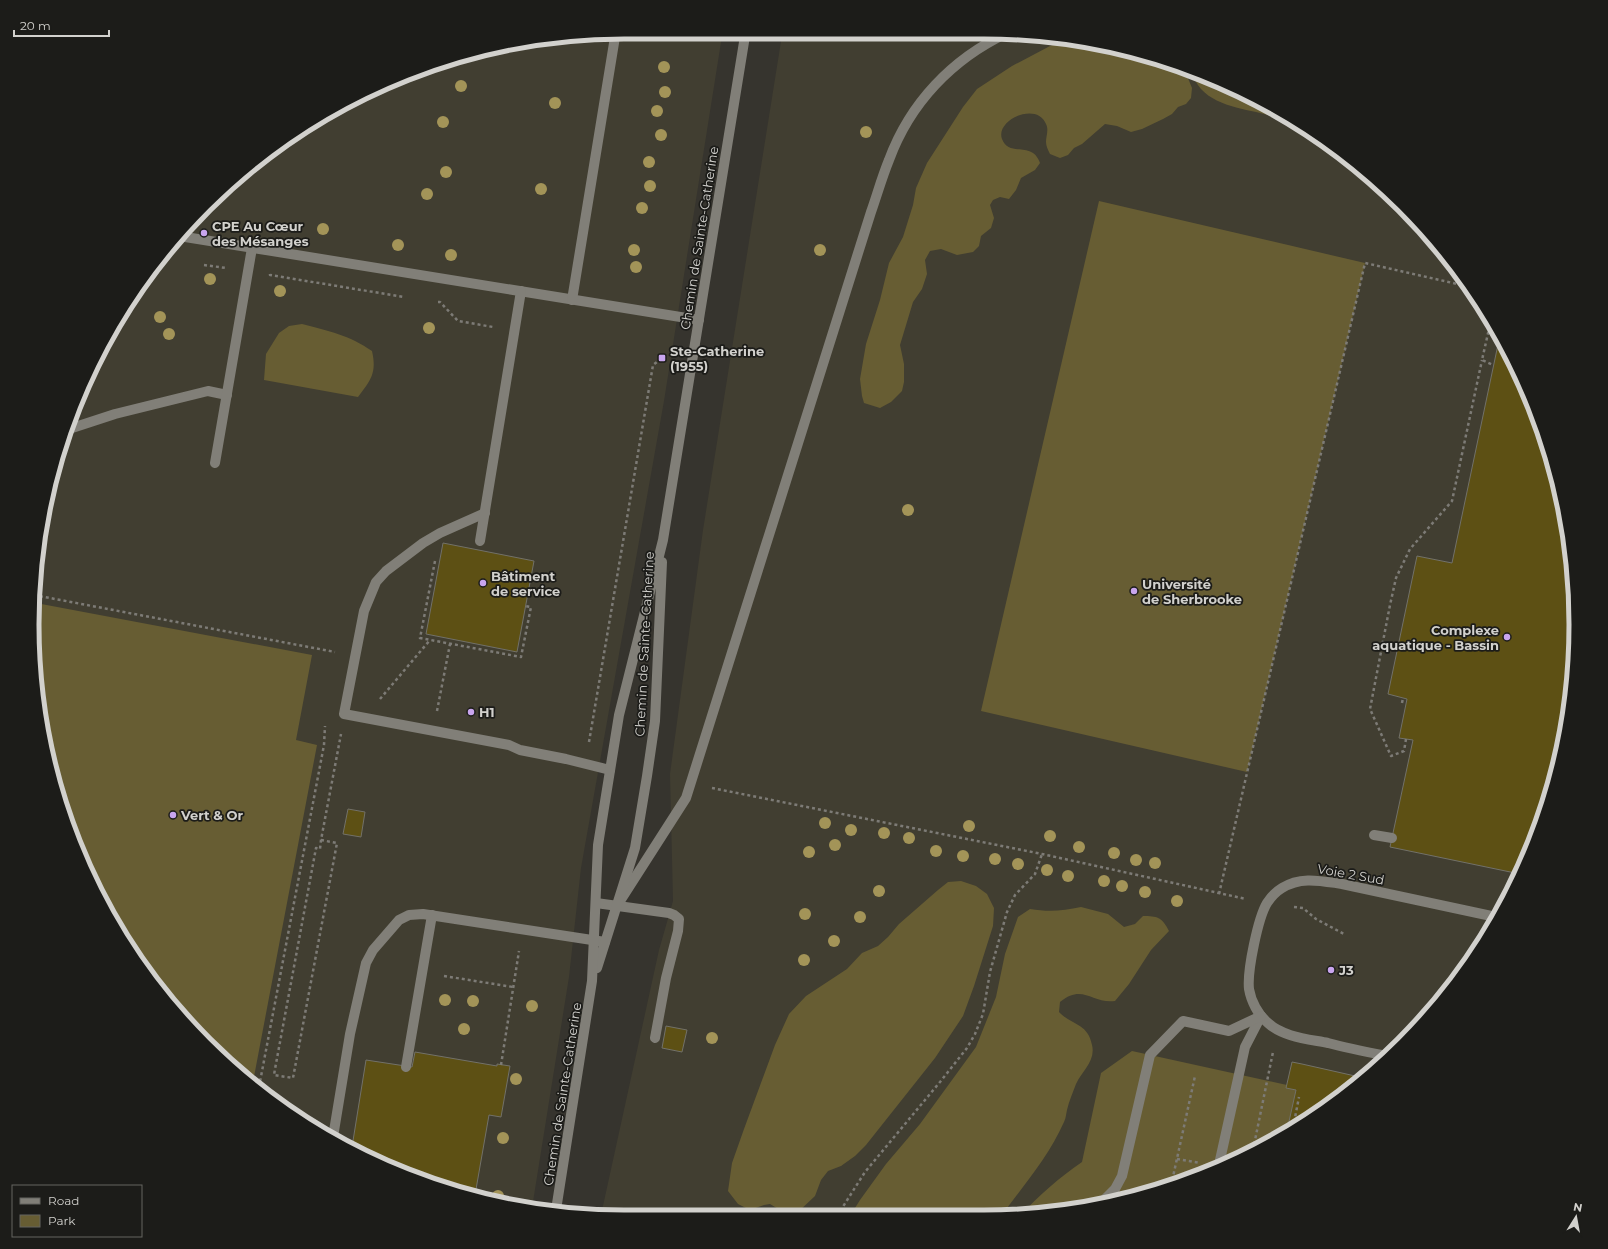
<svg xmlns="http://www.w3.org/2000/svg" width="1608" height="1249" font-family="Montserrat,sans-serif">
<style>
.built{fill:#413e31}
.green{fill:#675d33}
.building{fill:#5d5014;stroke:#727169}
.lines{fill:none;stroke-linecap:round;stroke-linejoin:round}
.path{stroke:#7d7b76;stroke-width:2.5;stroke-dasharray:3 3;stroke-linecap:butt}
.service{stroke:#817f78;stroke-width:10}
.secondary{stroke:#817f78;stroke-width:10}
.tree{fill:#a39458}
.poi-dot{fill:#c9a5ee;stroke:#1c1c19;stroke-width:1.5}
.labels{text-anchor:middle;stroke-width:3.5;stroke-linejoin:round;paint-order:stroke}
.poi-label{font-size:13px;font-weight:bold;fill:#d2d1cd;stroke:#1c1c19;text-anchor:start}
.street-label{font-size:13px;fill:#d2d1cd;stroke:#1c1c19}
.rim{fill:none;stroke:#d2d1cd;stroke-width:5}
</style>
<rect width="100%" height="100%" fill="#36342e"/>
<g class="built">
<polygon points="1022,33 1099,43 1174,64 1280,111 1344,155 1429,234 1497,328 1544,434 1571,547 1556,778 1515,886 1454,985 1374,1070 1280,1138 1099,1206 1022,1216 624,1217 601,1215 659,950 673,901 670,774 703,530 782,35"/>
<polygon points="722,36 664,401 581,868 569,977 532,1208 509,1206 398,1172 295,1117 205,1043 154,985 111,921 77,851 52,778 37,702 32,625 37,547 52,471 77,398 111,328 154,264 205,206 264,155 328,112 398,77 471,52 547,37"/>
</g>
<g class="green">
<path d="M 1068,39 L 1099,43 L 1174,64 L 1182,67 L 1185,71 L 1192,88 L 1191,98 L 1186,104 L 1178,107 L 1172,114 L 1163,119 L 1142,129 L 1131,132 L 1117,126 L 1105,124 L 1082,144 L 1074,148 L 1068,155 L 1060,158 L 1050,154 C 1048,150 1046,146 1046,142 C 1046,136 1049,130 1046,124 C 1037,101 995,120 1002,139 C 1009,158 1032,140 1040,163 L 1035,170 L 1021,178 L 1016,190 L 1009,199 L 1000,197 L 993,200 L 990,205 L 994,218 L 991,228 L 981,236 L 979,246 L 973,252 L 957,255 L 941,249 L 930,251 L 925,260 L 927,274 L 922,289 L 913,302 L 900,345 L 904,364 L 904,382 L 902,391 L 891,402 L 880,408 L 864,403 L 862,396 L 860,379 L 866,344 L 880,300 L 889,263 L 903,237 L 913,205 L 916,188 L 927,163 L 963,107 L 977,89 L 1012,66 L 1050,46 Z"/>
<path d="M 1192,71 L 1280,111 L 1292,120 C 1280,118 1268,115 1256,112 C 1231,107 1198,100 1192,71 Z"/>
<polygon points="1099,201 1365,263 1247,772 981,711"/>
<path d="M 302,324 C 329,331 349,335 372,351 C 377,373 371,380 358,397 L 264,380 L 266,354 L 279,333 L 289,326 Z"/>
<polygon points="36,603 312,655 296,740 317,745 253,1082 205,1043 154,985 111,921 77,851 52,778 37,702 32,625"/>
<polygon points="961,881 976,886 987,894 994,908 993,926 974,986 963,1016 935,1058 866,1145 855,1156 841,1166 828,1171 821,1180 815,1196 797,1213 785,1213 770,1204 764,1205 750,1210 738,1204 728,1191 732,1163 744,1129 775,1045 789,1014 806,996 847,969 862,953 878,946 888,937 899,924 938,890 948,882"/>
<path d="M 1081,907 L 1108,914 L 1124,927 L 1135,924 L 1143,916 C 1157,916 1162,917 1169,931 L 1151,950 L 1129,984 L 1115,1001 C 1092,1004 1083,983 1060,1002 L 1059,1012 C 1071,1025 1088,1023 1092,1045 C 1096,1061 1082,1071 1076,1084 C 1073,1092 1069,1101 1067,1110 C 1066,1114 1066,1118 1064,1122 C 1049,1156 1024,1185 1001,1216 L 850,1216 L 860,1200 L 886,1164 L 920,1124 L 976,1047 L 996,997 L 1005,954 L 1018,917 L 1030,909 C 1048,912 1063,911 1081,907 Z"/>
<path d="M 1132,1051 L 1287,1085 L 1292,1062 L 1364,1078 L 1280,1138 L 1174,1186 L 1099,1206 L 1020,1216 C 1039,1195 1059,1178 1082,1162 L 1101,1073 Z"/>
</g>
<g class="building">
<polygon points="1500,335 1544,434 1571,547 1575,663 1556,778 1520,874 1390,847 1413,740 1399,738 1407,699 1388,694 1417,556 1452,563"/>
<polygon points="443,543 534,561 517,652 426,634"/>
<polygon points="348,809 365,812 361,837 343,834"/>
<polygon points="666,1026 687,1030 682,1052 662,1048"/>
<polygon points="415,1052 497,1066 497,1064 510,1066 501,1117 489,1115 475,1195 398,1172 352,1147 366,1060 412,1067"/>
<polygon points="1292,1062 1302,1064 1364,1078 1289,1131 1290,1126 1288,1126 1296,1090 1286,1088"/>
</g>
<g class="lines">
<g class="path">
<polyline points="277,145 284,146"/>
<polyline points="204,265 226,268"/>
<polyline points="270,274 270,275 404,297"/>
<polyline points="438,302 440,302 458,321 493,327"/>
<polyline points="1491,320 1482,360 1493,365"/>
<polyline points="435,561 420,638 521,657 531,607 525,606"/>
<polyline points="34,595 335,652"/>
<polyline points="380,699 430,640"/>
<polyline points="1402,703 1403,698"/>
<polyline points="437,711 450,644"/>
<polyline points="1406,739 1404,751 1391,756 1370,709 1390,605 1396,578 1410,549 1452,501 1482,360"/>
<polyline points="589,742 653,365 662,358"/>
<polyline points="712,788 1042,854 1246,899"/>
<polyline points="321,840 337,843 293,1078 274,1075 275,1069 316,848 320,849 321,840 341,734"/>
<polyline points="1219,894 1365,263 1466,286"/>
<polyline points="1294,907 1303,908 1316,919 1344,934"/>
<polyline points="444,976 513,987"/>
<polyline points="501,1065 519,951"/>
<polyline points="259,1087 324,745 325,726"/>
<polyline points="1293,1128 1299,1097"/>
<polyline points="1253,1150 1273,1052"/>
<polyline points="1177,1159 1200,1163"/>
<polyline points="1171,1186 1195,1076"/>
<polyline points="837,1216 865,1172 940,1082 967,1048 975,1034 983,1014 990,972 1007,912 1015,895 1035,874 1042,854"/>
</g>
<g class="service">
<polyline points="179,236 699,320"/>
<polyline points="572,300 615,37"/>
<polyline points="66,430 115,414 208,391 227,395"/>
<polyline points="215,463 252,248"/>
<polyline points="485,513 440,533 423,543 386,571 376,582 364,611 344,714 509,745 520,750 566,759 610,770"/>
<polyline points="480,541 521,291"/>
<polyline points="1374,835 1392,838"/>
<path d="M 620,901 L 686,798 L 871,212 C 877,195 882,177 889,160 C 910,103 952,59 1007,33"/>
<polyline points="596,903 669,913 674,915 679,919 678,931 666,978 655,1038"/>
<path d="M 1387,1056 C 1367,1052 1347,1048 1328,1043 C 1308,1039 1283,1037 1268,1023 C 1258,1015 1251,1001 1249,989 C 1247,971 1258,918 1267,903 C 1271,897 1277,891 1282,888 C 1301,876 1321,881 1342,884 L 1496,917"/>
<polyline points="406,1067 432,915"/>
<polyline points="333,1137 350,1034 366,963 373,950 399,920 409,915 423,914 605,942"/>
<polyline points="1220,1160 1245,1047 1261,1016"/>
<polyline points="1098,1206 1115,1189 1122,1176 1150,1055 1183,1021 1229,1031 1261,1016"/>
</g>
<g class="secondary">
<polyline points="597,968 635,848 647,776 655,721 662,562"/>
<polyline points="556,1210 592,981 598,845 619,715 663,540 745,36"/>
</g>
</g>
<g class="tree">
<circle cx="664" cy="67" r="6"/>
<circle cx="461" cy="86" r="6"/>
<circle cx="665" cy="92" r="6"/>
<circle cx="555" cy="103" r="6"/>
<circle cx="657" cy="111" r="6"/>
<circle cx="443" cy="122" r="6"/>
<circle cx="866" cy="132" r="6"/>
<circle cx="661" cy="135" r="6"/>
<circle cx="649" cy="162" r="6"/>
<circle cx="446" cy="172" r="6"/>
<circle cx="650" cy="186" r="6"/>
<circle cx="541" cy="189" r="6"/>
<circle cx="427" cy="194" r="6"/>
<circle cx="642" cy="208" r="6"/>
<circle cx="323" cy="229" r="6"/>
<circle cx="398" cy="245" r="6"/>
<circle cx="634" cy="250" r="6"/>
<circle cx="820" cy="250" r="6"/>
<circle cx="451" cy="255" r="6"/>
<circle cx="636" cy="267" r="6"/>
<circle cx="210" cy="279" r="6"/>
<circle cx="280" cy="291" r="6"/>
<circle cx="160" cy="317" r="6"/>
<circle cx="429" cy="328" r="6"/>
<circle cx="169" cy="334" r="6"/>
<circle cx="908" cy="510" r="6"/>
<circle cx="825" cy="823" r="6"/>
<circle cx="969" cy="826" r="6"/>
<circle cx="851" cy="830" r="6"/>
<circle cx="884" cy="833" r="6"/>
<circle cx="1050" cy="836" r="6"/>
<circle cx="909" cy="838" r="6"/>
<circle cx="835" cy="845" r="6"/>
<circle cx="1079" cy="847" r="6"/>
<circle cx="936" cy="851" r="6"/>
<circle cx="809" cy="852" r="6"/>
<circle cx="1114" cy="853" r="6"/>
<circle cx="963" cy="856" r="6"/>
<circle cx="995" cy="859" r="6"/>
<circle cx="1136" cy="860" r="6"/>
<circle cx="1155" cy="863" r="6"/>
<circle cx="1018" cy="864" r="6"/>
<circle cx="1047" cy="870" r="6"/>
<circle cx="1068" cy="876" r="6"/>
<circle cx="1104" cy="881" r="6"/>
<circle cx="1122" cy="886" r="6"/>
<circle cx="879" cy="891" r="6"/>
<circle cx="1145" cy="892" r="6"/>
<circle cx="1177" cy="901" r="6"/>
<circle cx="805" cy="914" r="6"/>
<circle cx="860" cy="917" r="6"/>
<circle cx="834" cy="941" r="6"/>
<circle cx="804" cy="960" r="6"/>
<circle cx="445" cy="1000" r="6"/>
<circle cx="473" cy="1001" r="6"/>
<circle cx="532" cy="1006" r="6"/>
<circle cx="464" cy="1029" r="6"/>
<circle cx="712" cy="1038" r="6"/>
<circle cx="516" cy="1079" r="6"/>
<circle cx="503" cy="1138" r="6"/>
<circle cx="498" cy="1196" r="6"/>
</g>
<g class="poi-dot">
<circle cx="204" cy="233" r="4"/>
<rect x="658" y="354" width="8" height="8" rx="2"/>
<circle cx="483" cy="583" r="4"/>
<circle cx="1134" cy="591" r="4"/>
<circle cx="1507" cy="637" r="4"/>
<circle cx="471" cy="712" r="4"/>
<circle cx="173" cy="815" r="4"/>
<circle cx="1331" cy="970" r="4"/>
</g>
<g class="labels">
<g class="poi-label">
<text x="212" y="231">CPE Au Cœur<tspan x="212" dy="15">des Mésanges</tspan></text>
<text x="670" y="356">Ste-Catherine<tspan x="670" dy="15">(1955)</tspan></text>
<text x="491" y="581">Bâtiment<tspan x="491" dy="15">de service</tspan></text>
<text x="1142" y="589">Université<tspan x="1142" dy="15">de Sherbrooke</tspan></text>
<text x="1499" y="635" text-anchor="end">Complexe<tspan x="1499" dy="15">aquatique - Bassin</tspan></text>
<text x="479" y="717">H1</text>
<text x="181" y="820">Vert &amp; Or</text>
<text x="1339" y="975">J3</text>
</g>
<g class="street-label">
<text transform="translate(699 238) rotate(-81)" y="5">Chemin de Sainte-Catherine</text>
<text transform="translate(644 644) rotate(-87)" y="5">Chemin de Sainte-Catherine</text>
<text transform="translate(1351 874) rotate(10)" y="5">Voie 2 Sud</text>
<text transform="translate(562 1094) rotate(-81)" y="5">Chemin de Sainte-Catherine</text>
</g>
</g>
<path d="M0 0H1608V1249H0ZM624 39H984A585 585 0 0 1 1569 624V625A585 585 0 0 1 984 1210H624A585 585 0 0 1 39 625V624A585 585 0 0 1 624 39Z" fill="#1c1c19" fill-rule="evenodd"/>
<path class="rim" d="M624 39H984A585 585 0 0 1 1569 624V625A585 585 0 0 1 984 1210H624A585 585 0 0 1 39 625V624A585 585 0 0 1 624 39Z"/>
<rect x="12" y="1185" width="130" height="52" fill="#1c1c19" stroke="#656461"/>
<rect x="20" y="1198" width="20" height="6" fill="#817f78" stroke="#656461"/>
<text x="48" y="1205" font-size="12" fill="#d2d1cd">Road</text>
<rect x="20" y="1215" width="20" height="12" fill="#675d33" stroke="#656461"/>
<text x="48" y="1225" font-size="12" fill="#d2d1cd">Park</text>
<g transform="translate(1576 1217) rotate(11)" stroke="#1c1c19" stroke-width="3" paint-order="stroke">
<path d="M0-3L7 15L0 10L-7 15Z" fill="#d2d1cd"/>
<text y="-6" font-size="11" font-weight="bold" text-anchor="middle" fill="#d2d1cd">N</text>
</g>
<path d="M14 30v6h95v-6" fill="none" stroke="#d2d1cd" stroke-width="2"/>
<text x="20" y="30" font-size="12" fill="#d2d1cd" stroke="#1c1c19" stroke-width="3" paint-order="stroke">20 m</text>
</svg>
